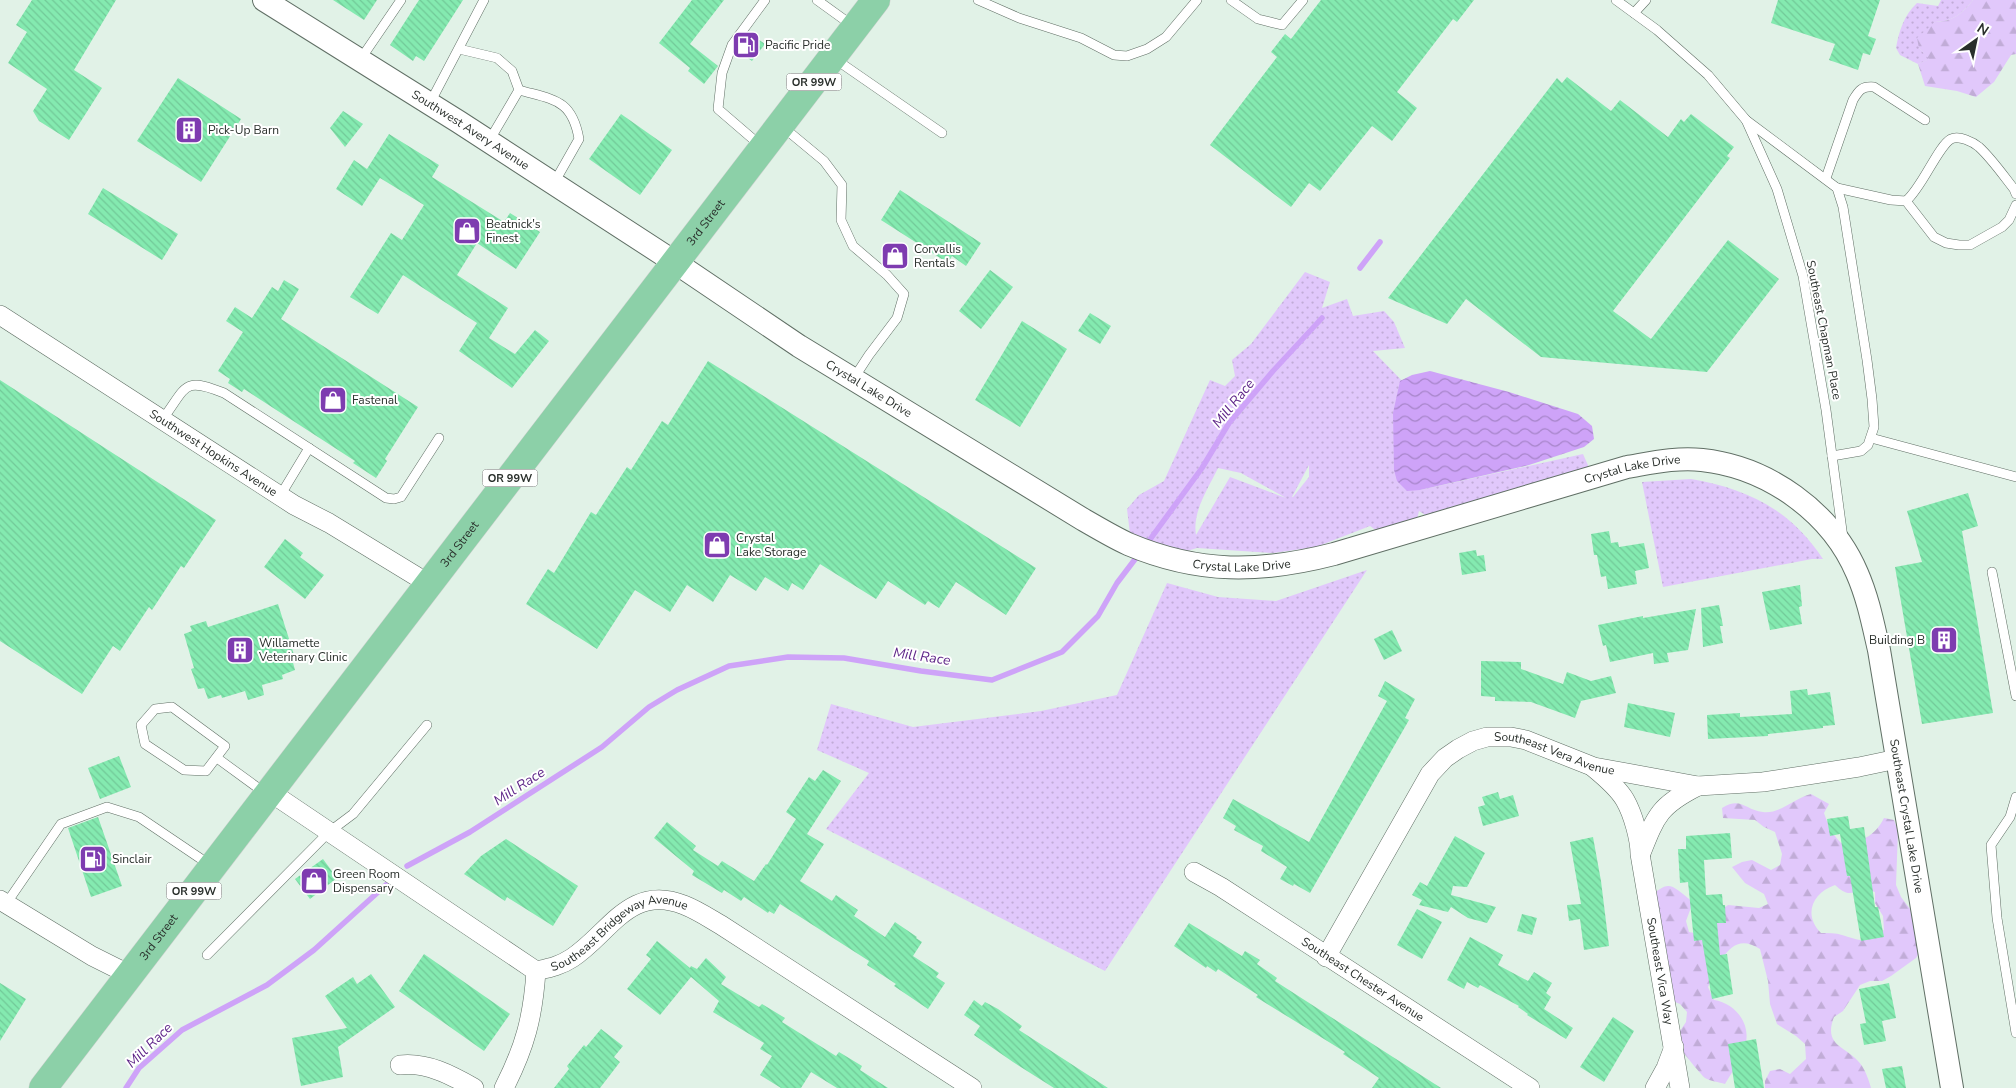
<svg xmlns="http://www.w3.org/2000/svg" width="2016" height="1088" font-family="'Nunito Sans',sans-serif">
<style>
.grass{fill:url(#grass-dots);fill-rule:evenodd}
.forest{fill:url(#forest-firs);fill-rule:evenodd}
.water{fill:url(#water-waves)}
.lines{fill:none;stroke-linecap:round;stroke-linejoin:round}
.stream{stroke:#cea3f8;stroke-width:5.5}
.building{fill:url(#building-back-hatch)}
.service-casing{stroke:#606f65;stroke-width:10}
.minor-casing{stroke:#606f65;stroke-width:20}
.tertiary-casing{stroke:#606f65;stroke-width:24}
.trunk-casing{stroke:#d0d1d0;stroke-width:29}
.service{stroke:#fff;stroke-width:9}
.minor{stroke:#fff;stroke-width:19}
.tertiary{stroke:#fff;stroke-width:22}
.trunk{stroke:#8cd0a8;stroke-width:28}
.labels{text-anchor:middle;stroke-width:4;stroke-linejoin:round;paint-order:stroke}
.shield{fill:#fff;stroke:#696d6b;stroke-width:1}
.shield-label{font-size:11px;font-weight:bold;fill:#292f2b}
.poi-label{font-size:12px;fill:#292f2b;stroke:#fff;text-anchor:start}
.street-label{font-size:12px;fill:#292f2b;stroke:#fff}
.water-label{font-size:14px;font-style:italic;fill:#5f2789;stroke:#fff}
</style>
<defs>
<pattern id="grass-dots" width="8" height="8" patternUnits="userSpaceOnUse" patternTransform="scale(1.25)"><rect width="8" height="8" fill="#e1c8fb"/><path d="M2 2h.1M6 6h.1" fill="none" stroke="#c1acd7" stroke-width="1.8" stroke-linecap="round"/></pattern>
<pattern id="forest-firs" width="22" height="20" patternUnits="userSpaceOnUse" patternTransform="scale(1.25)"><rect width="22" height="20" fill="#e1c8fb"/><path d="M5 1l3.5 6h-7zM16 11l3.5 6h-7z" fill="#c1acd7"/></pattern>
<pattern id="water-waves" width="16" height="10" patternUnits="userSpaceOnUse" patternTransform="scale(1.25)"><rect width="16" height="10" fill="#cea3f8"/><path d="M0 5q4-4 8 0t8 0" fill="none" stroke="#a785c9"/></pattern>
<pattern id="building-back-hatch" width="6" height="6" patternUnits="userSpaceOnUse" patternTransform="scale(1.25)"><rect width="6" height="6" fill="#84eab0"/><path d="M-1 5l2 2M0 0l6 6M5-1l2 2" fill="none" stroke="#72c998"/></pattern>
</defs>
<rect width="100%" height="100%" fill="#e1f2e7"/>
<g class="grass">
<path d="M 1941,0 L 1973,0 C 1963,13 1952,22 1935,22 L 1919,48 L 1930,59 L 1918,64 L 1900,55 L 1896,48 C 1899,31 1904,15 1917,3 L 1938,6 Z"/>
<path d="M 1305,272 L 1330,282 L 1322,308 L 1347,299 L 1353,316 L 1384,311 L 1394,322 L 1405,348 L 1373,351 L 1408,387 L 1420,490 L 1583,454 L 1591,472 L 1446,528 L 1419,511 L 1413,535 L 1393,542 L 1370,526 L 1316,547 L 1273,553 L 1197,548 L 1177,554 L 1130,534 L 1127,509 L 1139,495 L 1164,481 L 1210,380 L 1225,386 L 1235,376 L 1232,360 L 1251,344 ZM 1309,465 L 1309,477 L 1293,497 L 1292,497 ZM 1218,468 L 1241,473 L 1286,498 L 1230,477 L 1196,535 C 1192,512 1208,489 1218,468 Z"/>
<path d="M 1691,479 C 1749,489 1790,510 1823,559 L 1812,559 L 1663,587 L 1642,482 Z"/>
<polygon points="1367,570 1105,971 826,829 869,773 817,750 831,704 913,727 1041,711 1117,695 1167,583 1218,597 1276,601"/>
</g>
<g class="forest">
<path d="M 1973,0 L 2016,0 L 2016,54 L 2011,55 L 1994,82 L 1976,97 L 1957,91 L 1925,86 L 1918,64 L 1929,59 L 1919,48 L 1917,38 L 1935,22 C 1952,22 1963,13 1973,0 Z"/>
<path d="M 1811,794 L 1829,804 L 1824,813 C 1828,825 1832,834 1841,843 C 1861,843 1875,836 1884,818 L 1894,820 L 1898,831 L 1896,885 L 1901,897 L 1916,917 L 1922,948 L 1916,958 L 1891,976 L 1882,981 L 1870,981 L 1860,985 L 1843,1011 L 1834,1017 C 1822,1048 1849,1046 1862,1066 C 1866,1072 1869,1081 1871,1088 L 1765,1088 L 1765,1081 L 1770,1071 L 1780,1069 L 1790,1074 L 1806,1059 L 1805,1044 L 1796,1036 L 1777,1024 L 1770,1004 L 1768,981 L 1760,949 C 1730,929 1719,965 1708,987 L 1714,1000 C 1735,1003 1752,1024 1745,1046 C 1741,1060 1732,1072 1725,1084 C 1719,1082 1710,1081 1705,1078 C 1702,1076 1676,1044 1674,1040 L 1686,1022 L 1687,1012 L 1680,1004 L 1670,1000 L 1646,900 C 1670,879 1669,883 1693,902 L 1686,921 L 1689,932 L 1699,934 L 1720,911 L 1728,905 L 1759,908 L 1768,904 L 1764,894 L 1745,883 L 1732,867 L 1742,862 L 1752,860 L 1771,870 L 1780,865 L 1782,854 L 1775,832 L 1764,827 L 1755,820 L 1723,818 L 1722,808 C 1741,796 1745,810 1763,812 C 1780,814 1795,798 1811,794 ZM 1835,885 C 1845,894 1850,896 1862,888 L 1875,892 L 1875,903 L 1883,916 L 1884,930 C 1867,944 1861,941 1842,935 C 1836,933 1828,933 1821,933 C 1803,915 1812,893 1835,885 Z"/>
</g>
<polygon class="water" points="1430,371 1509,392 1578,414 1592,426 1594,439 1584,447 1529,465 1420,490 1407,491 1397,481 1394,470 1393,413 1400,381 1412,375"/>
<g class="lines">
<g class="stream">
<polyline points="1360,268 1380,242"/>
<polyline points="1146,545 1202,468 1229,423 1273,371 1322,318"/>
<polyline points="407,866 470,832 602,747 649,707 677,690 729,666 788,657 844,658 921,671 992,680 1062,652 1098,616 1117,583 1139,554"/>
<polyline points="126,1088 139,1068 182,1030 267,985 314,950 387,884"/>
</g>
</g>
<g class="building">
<polygon points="32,0 116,0 74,70 102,88 69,140 39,121 33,111 47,89 8,63 27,32 16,25"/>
<polygon points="333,0 377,0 364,20"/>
<polygon points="419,0 463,0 424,61 416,56 413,61 390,45"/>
<polygon points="692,0 724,0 690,44 718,66 704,84 688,71 690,68 659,43"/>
<polygon points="1321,0 1474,0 1457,22 1453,19 1397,92 1417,108 1392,141 1372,126 1320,191 1309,183 1291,207 1210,145 1277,57 1271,52 1285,34 1291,39"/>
<polygon points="1778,0 1880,0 1868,36 1876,39 1870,55 1863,53 1858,70 1829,60 1835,44 1771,23"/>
<polygon points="749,33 765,44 752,61 737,50"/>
<polygon points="1567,77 1611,111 1620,100 1668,137 1681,119 1684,122 1691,114 1734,147 1727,156 1730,158 1613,311 1651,339 1728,240 1779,279 1707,372 1541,357 1466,299 1447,324 1388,298 1557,78 1562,83"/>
<polygon points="178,78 241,119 201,182 137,141"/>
<polygon points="343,111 363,124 345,147 330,128"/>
<polygon points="621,114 672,150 640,195 589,159"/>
<polygon points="389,134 439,165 432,177 504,222 510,213 540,232 516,269 477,243 457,275 508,308 489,338 515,354 535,330 549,341 512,388 459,351 477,323 403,275 378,314 350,297 391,233 402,240 424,205 380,178 362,206 336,189 354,160 367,169"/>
<polygon points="103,188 178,234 162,260 88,214"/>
<polygon points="900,190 981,243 966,266 952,256 948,263 881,220"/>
<polygon points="990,270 1013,287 981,329 959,311"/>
<polygon points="284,280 299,289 281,319 418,407 385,459 387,461 376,478 353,463 355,461 244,389 242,392 228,383 230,379 218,371 243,332 226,321 235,307 252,318 272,287 278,291"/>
<polygon points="1090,313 1111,326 1100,344 1078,331"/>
<polygon points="1022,321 1067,349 1020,427 975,400"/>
<polygon points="708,361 1036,568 1006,615 956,582 939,608 928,601 925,605 888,581 876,599 820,564 803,590 792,583 788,591 765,577 756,591 730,575 713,602 687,585 670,612 635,590 597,649 526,604 548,569 554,573 591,512 596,515 627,467 631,470 662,421 668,425"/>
<polygon points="0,380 216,520 184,568 181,566 152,610 149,607 120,651 113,646 82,694 0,641"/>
<polygon points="1968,493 1978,526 1962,531 1993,713 1922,724 1895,567 1922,562 1907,511"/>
<polygon points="1609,531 1611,543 1618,542 1619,547 1644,543 1649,568 1635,571 1637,584 1608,589 1606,576 1601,577 1597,555 1594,555 1591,534"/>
<polygon points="285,539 303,553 300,557 324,575 305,599 264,567"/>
<polygon points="1476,550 1477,556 1484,555 1486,571 1462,575 1459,553"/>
<polygon points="1800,585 1802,606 1799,607 1802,624 1770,630 1762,592"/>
<polygon points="278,604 295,658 292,659 295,670 282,675 283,679 262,685 264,695 248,700 245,691 222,698 221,695 208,699 204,688 198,689 191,669 194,668 184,634 192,631 190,626 206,621 208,627"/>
<polygon points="1719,605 1723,626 1720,626 1723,643 1703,647 1701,608"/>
<polygon points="1696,609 1688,650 1667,653 1669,662 1654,664 1653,653 1610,662 1606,645 1603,646 1598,625 1643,616 1643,618"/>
<polygon points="1392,630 1402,651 1384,660 1374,639"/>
<polygon points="1481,661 1521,662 1521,669 1563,684 1567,672 1591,681 1611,676 1616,693 1581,701 1575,718 1531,702 1495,701 1495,697 1481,696"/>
<polygon points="1385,681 1415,699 1405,718 1409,720 1310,893 1294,884 1293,886 1280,879 1287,867 1261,851 1263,846 1234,830 1236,826 1223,818 1233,799 1309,842 1387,701 1378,696"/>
<polygon points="1807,689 1808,695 1830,692 1835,725 1823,726 1823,728 1768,734 1768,736 1708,739 1707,715 1740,713 1740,717 1792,714 1790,691"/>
<polygon points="1628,703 1675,713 1670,737 1624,727"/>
<polygon points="119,756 131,787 100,799 88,768"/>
<polygon points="823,770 841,781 807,834 824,844 800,881 832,901 836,895 858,910 854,916 885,937 895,922 917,937 916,938 922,942 913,956 939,973 936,977 945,983 928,1009 894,986 896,984 867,965 869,961 780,904 774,914 769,911 768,913 744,897 741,901 724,890 722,893 692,875 694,871 654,838 667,822 696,846 693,850 718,866 722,861 754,881 766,864 767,865 796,819 786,812 809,777 815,781"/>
<polygon points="1498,792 1500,799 1513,795 1519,816 1483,826 1478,807 1485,805 1482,797"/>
<polygon points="1848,816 1850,829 1864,827 1875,907 1878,907 1884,937 1861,941 1850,876 1847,876 1840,834 1830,836 1827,819"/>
<polygon points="98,817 122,886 91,897 68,828"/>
<polygon points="1730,833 1732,858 1704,860 1706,895 1722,894 1723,905 1725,905 1726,923 1717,923 1720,955 1727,954 1733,994 1712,999 1702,940 1694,941 1688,882 1680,883 1678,849 1686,849 1686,836"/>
<polygon points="1455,836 1485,853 1467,887 1453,886 1451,895 1496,907 1487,923 1468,918 1451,907 1448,912 1419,905 1422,900 1412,895 1420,882 1427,886"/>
<polygon points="1593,837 1601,881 1609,946 1584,950 1580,919 1569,921 1567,905 1581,904 1570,842"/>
<polygon points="506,839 578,886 553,926 507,897 505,901 464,874 481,856"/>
<polygon points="323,859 337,878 310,899 295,879"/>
<polygon points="1417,909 1442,922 1422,959 1397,945"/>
<polygon points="1522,914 1537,918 1532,935 1517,931"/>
<polygon points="1189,923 1242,956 1245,951 1260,960 1257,964 1277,978 1275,981 1441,1088 1372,1088 1379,1078 1343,1054 1345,1052 1256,997 1258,995 1218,969 1216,972 1207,966 1206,968 1174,946"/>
<polygon points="1470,937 1503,955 1498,965 1528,981 1534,972 1552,983 1546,993 1551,997 1544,1009 1573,1028 1566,1039 1527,1015 1528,1014 1518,1007 1519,1006 1480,985 1478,988 1467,982 1464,989 1447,980"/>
<polygon points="657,941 690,968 691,966 697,969 706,958 726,977 721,984 759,1007 762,1004 785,1018 782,1022 836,1056 839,1052 862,1066 860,1070 888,1088 837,1088 811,1072 801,1088 781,1088 760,1075 772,1056 760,1049 764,1043 713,1012 719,1001 691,977 660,1015 627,989 651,959 646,955"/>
<polygon points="424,954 510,1014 484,1051 399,991"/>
<polygon points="371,974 395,1007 338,1047 343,1077 301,1086 292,1038 347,1028 325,996 353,977 357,984"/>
<polygon points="0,983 26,999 0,1041"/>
<polygon points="1889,983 1896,1018 1882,1021 1886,1041 1864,1045 1860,1024 1866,1023 1859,989"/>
<polygon points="974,1000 982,1006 985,1002 998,1009 1022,1026 1019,1030 1108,1088 1054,1088 1013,1062 974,1035 980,1026 964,1015"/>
<polygon points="1613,1017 1634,1031 1604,1082 1580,1067"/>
<polygon points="601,1029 623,1046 614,1057 620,1062 600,1088 554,1088 569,1069 567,1066 584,1045 586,1047"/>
<polygon points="1756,1039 1764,1088 1735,1088 1728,1044"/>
<polygon points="1902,1066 1906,1088 1886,1088 1882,1069"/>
</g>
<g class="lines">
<g class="service-casing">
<g id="service">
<polyline points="817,0 853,26"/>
<polyline points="978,0 1019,18 1081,38 1114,55 1127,56 1147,49 1166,37 1197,0"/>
<polyline points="1231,0 1258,19 1282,25 1303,0"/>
<polyline points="1616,0 1657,30 1708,75 1746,120 1777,189 1803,276 1826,410 1843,538"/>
<polyline points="1634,13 1646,0"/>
<polyline points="459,49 497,58 512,71 519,90 489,141"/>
<polyline points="835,59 942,133"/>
<polyline points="360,60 401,0"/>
<path d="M 519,90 C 554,100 572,99 579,139 L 554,183"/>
<polyline points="430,103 484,0"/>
<polyline points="1746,120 1837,188 1843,207 1867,360 1872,399 1874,427 1868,445 1861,451 1832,456"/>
<polyline points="783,127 824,161 842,185 841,220 853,246 887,275 904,294 897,318 869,355 854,378"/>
<polyline points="761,146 718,109 722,73 732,45 765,0"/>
<path d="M 1826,178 L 1853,100 C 1859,90 1862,86 1874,87 L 1925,120"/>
<polyline points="1837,188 1891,200 1906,201 1934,237 1946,243 1959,245 1970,245 2002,227 2009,220 2016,205"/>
<path d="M 1906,201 C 1922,188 1938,146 1951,139 C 1959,135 1973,142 1979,147 C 1992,159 2003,175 2014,189 L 2016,194"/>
<path d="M 162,420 C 187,387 182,376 224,393 L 386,498 L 394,499 L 401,497 L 439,438"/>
<polyline points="1871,438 2016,477"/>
<polyline points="280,496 309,448"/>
<polyline points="1992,572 2016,696"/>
<polygon points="172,707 225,746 206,771 184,770 145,744 141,725 155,709"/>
<polyline points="217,758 265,793"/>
<polyline points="2016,797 2010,817 1991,845 1997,918 2016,1033"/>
<polyline points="6,904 61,824 107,807 139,817 210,865"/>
<polyline points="207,955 329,832 353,814 427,725"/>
</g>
</g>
<g class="minor-casing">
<g id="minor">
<path id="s1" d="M 0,315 L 294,505 L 329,523 L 429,584"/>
<path id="s2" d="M 1594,768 C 1605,777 1618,788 1625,800 C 1633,814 1640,839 1640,854 L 1680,1088"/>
<path id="s3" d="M 270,792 L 536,971 C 549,968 560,966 572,958 C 609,934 630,883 684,905 C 697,910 709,918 721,925 L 972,1088"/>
<path d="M 1641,853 C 1656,815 1660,805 1698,786"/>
<path id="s4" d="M 1194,872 L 1221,887 L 1530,1088"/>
<polyline points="0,900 92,956 130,975"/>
<path id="s5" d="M 1326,957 L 1430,774 L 1445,758 L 1458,749 L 1473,741 L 1487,737 L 1511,737 L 1526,740 L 1594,767 L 1698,786 L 1763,782 L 1859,767 L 1897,759"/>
<path d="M 400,1065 C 427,1062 451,1075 474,1088"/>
<path d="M 504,1088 C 525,1047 533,1017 536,971"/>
<polyline points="1655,1088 1666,1068 1674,1047"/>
</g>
</g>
<g class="tertiary-casing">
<g id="tertiary">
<path id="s6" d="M 264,0 L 459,122 L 676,263 L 799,346 L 1084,520 C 1098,528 1113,537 1128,544 C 1199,574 1260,573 1334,554 L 1627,467 C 1651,463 1677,457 1702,460 C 1768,467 1831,512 1857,573 C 1868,598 1873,624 1879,650 L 1952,1088"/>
</g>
</g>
<g class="trunk-casing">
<g id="trunk">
<path id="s7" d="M 43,1088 L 876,0"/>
</g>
</g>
<use href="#service" class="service"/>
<use href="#minor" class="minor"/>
<use href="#tertiary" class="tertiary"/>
<use href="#trunk" class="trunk"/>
</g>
<defs>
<g id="fuel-square" transform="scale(1.4375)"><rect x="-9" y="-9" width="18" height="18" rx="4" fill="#7e3cb0" stroke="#fff"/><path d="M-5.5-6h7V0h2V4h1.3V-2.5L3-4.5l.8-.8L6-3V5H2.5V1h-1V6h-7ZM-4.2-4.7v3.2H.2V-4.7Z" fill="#fff"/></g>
<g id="building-square" transform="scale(1.4375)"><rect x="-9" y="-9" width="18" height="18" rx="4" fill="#7e3cb0" stroke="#fff"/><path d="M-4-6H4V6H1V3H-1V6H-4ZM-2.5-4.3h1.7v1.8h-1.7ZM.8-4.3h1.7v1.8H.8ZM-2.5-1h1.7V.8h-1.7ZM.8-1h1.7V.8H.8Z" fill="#fff"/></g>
<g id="shop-square" transform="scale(1.4375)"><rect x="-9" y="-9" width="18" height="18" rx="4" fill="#7e3cb0" stroke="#fff"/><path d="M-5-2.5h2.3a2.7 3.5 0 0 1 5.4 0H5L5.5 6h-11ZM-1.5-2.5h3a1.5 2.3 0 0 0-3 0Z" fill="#fff"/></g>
</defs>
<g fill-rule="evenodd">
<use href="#fuel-square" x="746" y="45"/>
<use href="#building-square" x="189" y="130"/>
<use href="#shop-square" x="467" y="231"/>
<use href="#shop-square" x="895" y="256"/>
<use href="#shop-square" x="333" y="400"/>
<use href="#shop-square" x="717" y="545"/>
<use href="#building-square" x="1944" y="640"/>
<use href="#building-square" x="240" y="650"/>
<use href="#fuel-square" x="93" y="859"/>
<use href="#shop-square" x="314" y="881"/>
</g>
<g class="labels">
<g class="shield">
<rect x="786.5" y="73.5" width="55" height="17" rx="4"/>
<rect x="482.5" y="469.5" width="55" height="17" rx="4"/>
<rect x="166.5" y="882.5" width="55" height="17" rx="4"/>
</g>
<g class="shield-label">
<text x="814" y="86">OR 99W</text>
<text x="510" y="482">OR 99W</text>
<text x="194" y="895">OR 99W</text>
</g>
<g class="poi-label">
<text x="765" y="49">Pacific Pride</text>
<text x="208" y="134">Pick-Up Barn</text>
<text x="486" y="228">Beatnick's<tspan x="486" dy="14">Finest</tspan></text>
<text x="914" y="253">Corvallis<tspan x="914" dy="14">Rentals</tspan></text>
<text x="352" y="404">Fastenal</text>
<text x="736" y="542">Crystal<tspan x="736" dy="14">Lake Storage</tspan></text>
<text x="1925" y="644" text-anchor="end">Building B</text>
<text x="259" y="647">Willamette<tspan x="259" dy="14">Veterinary Clinic</tspan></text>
<text x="112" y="863">Sinclair</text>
<text x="333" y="878">Green Room<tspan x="333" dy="14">Dispensary</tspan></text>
</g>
<g class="street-label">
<text dy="4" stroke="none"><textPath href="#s6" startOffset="244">Southwest Avery Avenue</textPath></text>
<text dy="4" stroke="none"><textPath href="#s7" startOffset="1090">3rd Street</textPath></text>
<text transform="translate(1824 330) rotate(79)" y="4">Southeast Chapman Place</text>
<text dy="4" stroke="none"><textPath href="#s6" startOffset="719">Crystal Lake Drive</textPath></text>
<text dy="4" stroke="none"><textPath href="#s1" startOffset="254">Southwest Hopkins Avenue</textPath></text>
<text dy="4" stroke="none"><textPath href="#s6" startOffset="1542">Crystal Lake Drive</textPath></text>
<text dy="4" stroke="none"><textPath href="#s7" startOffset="685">3rd Street</textPath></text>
<text dy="4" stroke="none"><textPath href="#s6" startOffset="1138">Crystal Lake Drive</textPath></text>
<text dy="4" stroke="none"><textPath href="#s5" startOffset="350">Southeast Vera Avenue</textPath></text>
<text dy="4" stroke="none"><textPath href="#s6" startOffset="2062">Southeast Crystal Lake Drive</textPath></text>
<text dy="4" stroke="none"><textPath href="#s7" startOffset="190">3rd Street</textPath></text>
<text dy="4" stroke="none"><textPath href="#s3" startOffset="416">Southeast Bridgeway Avenue</textPath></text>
<text dy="4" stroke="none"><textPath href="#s2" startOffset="220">Southeast Vica Way</textPath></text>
<text dy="4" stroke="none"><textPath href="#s4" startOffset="200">Southeast Chester Avenue</textPath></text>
</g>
<g class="water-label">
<text transform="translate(1233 403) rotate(-51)" y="5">Mill Race</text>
<text transform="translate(922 656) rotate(8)" y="5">Mill Race</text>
<text transform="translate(519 786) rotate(-33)" y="5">Mill Race</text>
<text transform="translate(149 1045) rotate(-44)" y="5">Mill Race</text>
</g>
</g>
<g transform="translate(1976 40) rotate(33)" stroke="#ffffff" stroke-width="4" paint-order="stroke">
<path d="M0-4L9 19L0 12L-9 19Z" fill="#292f2b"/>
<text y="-8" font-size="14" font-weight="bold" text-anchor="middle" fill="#292f2b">N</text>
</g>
</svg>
